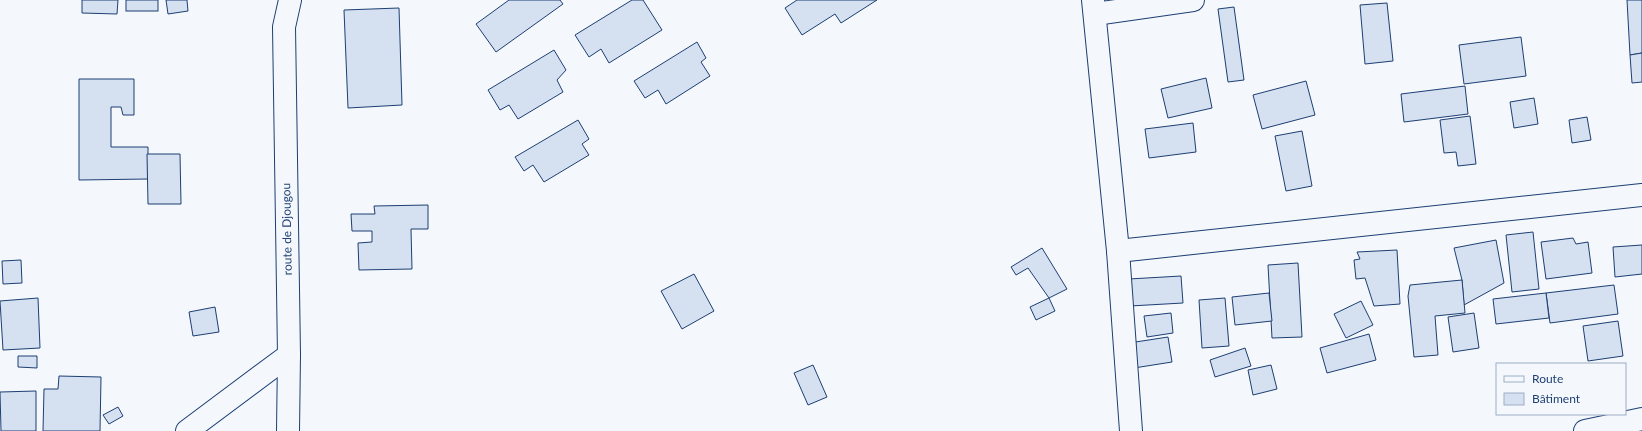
<svg xmlns="http://www.w3.org/2000/svg" width="1642" height="431" font-family="Lato,sans-serif">
<style>
.building{fill:#d5e0f0;stroke:#1d3f73}
.lines{fill:none;stroke-linecap:round;stroke-linejoin:round}
.minor-casing{stroke:#1d3f73;stroke-width:24}
.highway-casing{stroke:#1d3f73;stroke-width:24}
.minor{stroke:#f4f7fb;stroke-width:22}
.highway{stroke:#f4f7fb;stroke-width:22}
.labels{text-anchor:middle;stroke-width:3;stroke-linejoin:round;paint-order:stroke}
.street-label{font-size:12px;fill:#1d3f73;stroke:#f4f7fb}
</style>
<rect width="100%" height="100%" fill="#f4f7fb"/>
<g class="building">
<polygon points="82,0 118,0 117,14 82,13"/>
<rect x="126" y="0" width="32" height="11"/>
<polygon points="166,0 187,0 188,11 168,14"/>
<polygon points="509,0 560,0 563,4 496,52 476,24"/>
<polygon points="632,0 643,0 662,30 609,63 601,49 589,57 575,35"/>
<polygon points="797,0 877,0 841,23 835,14 802,35 785,8"/>
<polygon points="1627,0 1642,0 1642,53 1630,55"/>
<polygon points="1387,3 1393,61 1365,64 1360,5"/>
<polygon points="1234,7 1244,80 1228,82 1218,9"/>
<polygon points="399,8 402,105 348,108 344,10"/>
<polygon points="1521,37 1526,76 1464,84 1459,45"/>
<polygon points="697,42 706,58 701,62 710,76 666,104 658,90 645,98 634,81"/>
<polygon points="554,50 566,70 557,80 563,92 518,119 509,105 500,110 488,90"/>
<polygon points="1642,53 1642,82 1632,83 1630,55"/>
<polygon points="1206,78 1212,108 1168,118 1161,89"/>
<polygon points="79,79 134,79 134,115 123,115 121,107 111,107 111,147 148,147 148,179 79,180"/>
<polygon points="1306,81 1315,115 1262,129 1253,95"/>
<polygon points="1465,86 1468,114 1404,122 1401,94"/>
<polygon points="1534,98 1538,124 1514,128 1510,102"/>
<polygon points="1470,116 1476,164 1458,166 1456,152 1444,153 1440,120"/>
<polygon points="1587,117 1591,140 1572,143 1569,120"/>
<polygon points="578,120 589,139 582,144 589,155 544,182 533,165 524,171 515,157"/>
<polygon points="1193,123 1196,152 1149,158 1145,129"/>
<polygon points="1302,131 1312,186 1286,191 1275,136"/>
<polygon points="147,154 180,154 181,204 148,204"/>
<polygon points="428,205 428,229 411,229 412,269 359,270 358,243 372,242 372,231 352,231 351,214 375,214 374,206"/>
<polygon points="1533,232 1539,289 1512,292 1506,235"/>
<polygon points="1573,238 1576,244 1588,242 1592,273 1546,279 1541,242"/>
<polygon points="1496,240 1504,283 1464,305 1462,280 1454,248"/>
<polygon points="1642,245 1642,274 1615,277 1613,247"/>
<polygon points="1042,248 1067,289 1049,298 1028,268 1016,275 1011,267"/>
<polygon points="1397,250 1400,304 1374,306 1365,278 1356,279 1354,260 1360,259 1357,252"/>
<polygon points="21,260 22,283 3,284 2,261"/>
<polygon points="1298,263 1302,337 1272,338 1268,265"/>
<polygon points="694,274 714,311 682,329 661,291"/>
<polygon points="1181,276 1183,303 1130,306 1129,279"/>
<polygon points="1462,280 1465,313 1435,316 1438,355 1414,357 1408,296 1410,285"/>
<polygon points="1614,285 1618,314 1550,323 1546,293"/>
<polygon points="1269,293 1272,321 1235,325 1232,297"/>
<polygon points="1546,293 1549,318 1496,324 1493,299"/>
<polygon points="38,298 40,348 3,350 0,301"/>
<polygon points="1049,298 1055,311 1036,320 1030,307"/>
<polygon points="1225,298 1229,346 1202,348 1199,300"/>
<polygon points="1361,301 1373,325 1346,338 1334,314"/>
<polygon points="215,307 219,332 193,336 189,312"/>
<polygon points="1171,313 1173,333 1147,337 1144,316"/>
<polygon points="1474,313 1479,348 1453,352 1448,317"/>
<polygon points="1618,321 1623,356 1588,361 1583,326"/>
<polygon points="1369,334 1376,360 1327,373 1320,348"/>
<polygon points="1168,337 1172,362 1134,368 1129,343"/>
<polygon points="1245,348 1251,366 1215,377 1210,360"/>
<polygon points="18,356 37,356 37,368 18,367"/>
<polygon points="813,365 827,397 808,405 794,373"/>
<polygon points="1271,365 1277,389 1253,395 1248,370"/>
<polygon points="59,376 101,377 100,431 43,431 44,389 58,389"/>
<polygon points="36,391 36,431 1,431 0,392"/>
<polygon points="118,407 123,416 109,424 103,415"/>
</g>
<g class="lines">
<g class="minor-casing">
<g id="minor">
<polyline points="1093,0 1118,251 1131,431"/>
<polyline points="1095,14 1193,0"/>
<polyline points="1118,251 1642,195"/>
<polyline points="187,431 289,355"/>
<polyline points="1585,431 1642,419"/>
</g>
</g>
<g class="highway-casing">
<polyline id="highway" points="288,431 289,355 284,27 290,0"/>
</g>
<use href="#minor" class="minor"/>
<use href="#highway" class="highway"/>
</g>
<g class="labels">
<g class="street-label">
<text transform="translate(287 229) rotate(-91)" y="4">route de Djougou</text>
</g>
</g>
<rect x="1496" y="363" width="130" height="52" fill="#f4f7fb" stroke="#9eadc5"/>
<rect x="1504" y="376" width="20" height="6" fill="#f4f7fb" stroke="#9eadc5"/>
<text x="1532" y="383" font-size="12" fill="#1d3f73">Route</text>
<rect x="1504" y="393" width="20" height="12" fill="#d5e0f0" stroke="#9eadc5"/>
<text x="1532" y="403" font-size="12" fill="#1d3f73">Bâtiment</text>
</svg>
